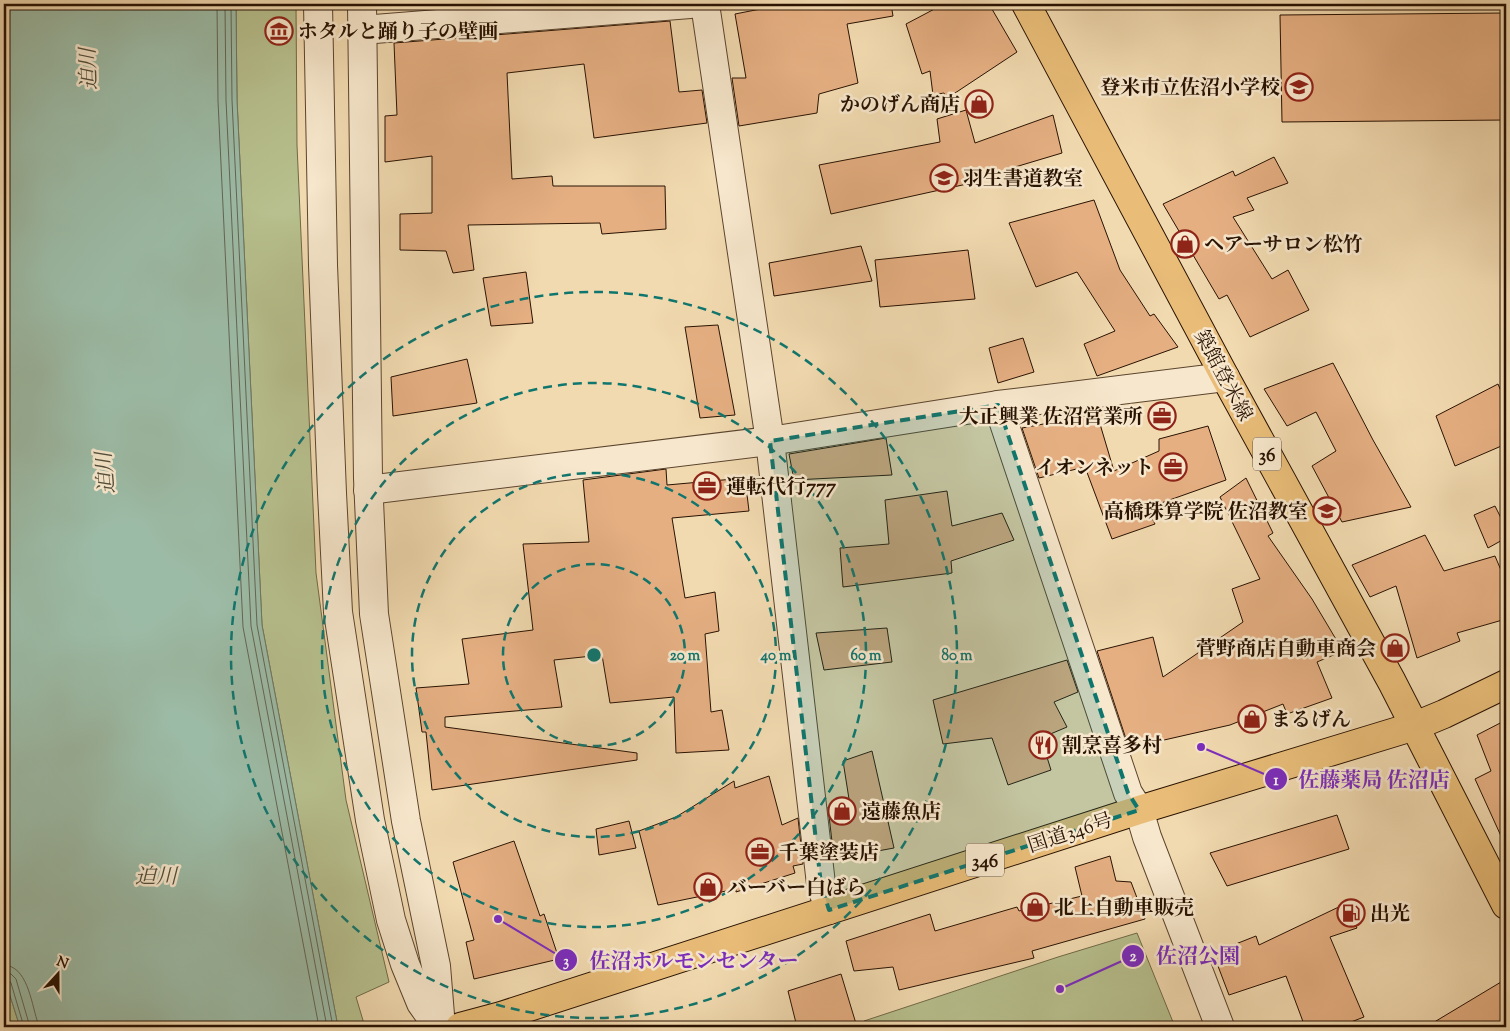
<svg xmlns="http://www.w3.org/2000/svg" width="1510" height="1031" font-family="'Sorts Mill Goudy','Noto Serif JP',serif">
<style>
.green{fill:#b7c08e;stroke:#706948}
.water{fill:#9cbba6;stroke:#6e7764}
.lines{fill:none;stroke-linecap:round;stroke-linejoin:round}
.shore{stroke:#626654;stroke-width:1}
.building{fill:#e5af82;stroke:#281202}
.minor-casing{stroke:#5a442e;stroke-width:30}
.major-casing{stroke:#281202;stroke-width:30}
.highway-casing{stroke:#281202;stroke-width:30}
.minor{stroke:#f7e7cc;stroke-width:28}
.major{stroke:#e9bd78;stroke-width:28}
.highway{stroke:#e9bd78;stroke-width:28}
.marked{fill:#0f766e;fill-opacity:0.2;stroke:#0f766e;stroke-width:4;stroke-dasharray:10 6;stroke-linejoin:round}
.ring{fill:none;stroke:#0f766e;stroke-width:2.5;stroke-dasharray:9 6}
.labels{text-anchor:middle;stroke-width:5;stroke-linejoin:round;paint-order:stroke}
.shield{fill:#f7e7cc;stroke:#66523f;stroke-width:1}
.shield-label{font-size:19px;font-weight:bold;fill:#281202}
.poi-label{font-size:20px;font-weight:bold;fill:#281202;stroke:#f7e7cc;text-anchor:start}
.street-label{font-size:20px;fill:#281202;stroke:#f7e7cc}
.water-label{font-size:21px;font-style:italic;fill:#514d3b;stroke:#f7e7cc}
.centre{fill:#0f766e;stroke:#f7e7cc;stroke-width:2.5}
.ring-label{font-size:15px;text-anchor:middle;font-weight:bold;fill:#0f766e;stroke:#f7e7cc;stroke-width:5;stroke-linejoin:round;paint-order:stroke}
.leader{fill:none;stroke:#7b2cbf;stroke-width:2}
.callout-dot{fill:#7b2cbf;stroke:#f7e7cc;stroke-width:2}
.mark-label{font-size:15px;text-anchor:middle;font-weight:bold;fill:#fff}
.callout-label{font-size:21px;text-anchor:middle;font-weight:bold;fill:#7b2cbf;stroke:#f7e7cc;stroke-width:5;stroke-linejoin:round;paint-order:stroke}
</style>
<rect width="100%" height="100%" fill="#f2dab0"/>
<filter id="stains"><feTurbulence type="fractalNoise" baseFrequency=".004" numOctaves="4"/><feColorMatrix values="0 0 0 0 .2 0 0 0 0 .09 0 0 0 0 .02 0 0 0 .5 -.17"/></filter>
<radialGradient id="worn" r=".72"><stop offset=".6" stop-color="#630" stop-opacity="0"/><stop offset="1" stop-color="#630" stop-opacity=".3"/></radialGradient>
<g class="green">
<polygon points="236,4 296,4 297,145 316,573 346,800 389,982 356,997 365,1027 338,1027 262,625 237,100"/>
<polygon points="1137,933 1175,1027 866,1027 864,1021 1058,957"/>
<polygon points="4,977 20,1027 4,1027"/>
</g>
<polygon class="water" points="4,4 236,4 237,100 262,625 338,1027 20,1027 4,977"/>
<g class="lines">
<g class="shore">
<polyline points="217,4 218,101 243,627 319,1027"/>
<polyline points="225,4 226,100 251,626 327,1027"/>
<polyline points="231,4 232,100 257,625 333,1027"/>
<path d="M 4,965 C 27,966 31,1001 37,1020 L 38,1027"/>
<polyline points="4,972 11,974 16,979 30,1027"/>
<polyline points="4,979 8,979 11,983 24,1027"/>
</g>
</g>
<g class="building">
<polygon points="786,4 891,4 893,16 847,24 858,83 819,94 817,113 739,126 732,78 746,78 735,14"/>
<polygon points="944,4 989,4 1017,52 946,99 944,93 933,95 930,71 922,74 906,24"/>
<polygon points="1506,13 1506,120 1282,122 1280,15"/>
<polygon points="670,21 679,92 702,90 707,123 594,138 584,64 507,73 512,179 552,176 553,186 665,186 666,229 602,234 600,223 468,225 474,270 453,273 446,251 400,250 400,214 432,213 432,156 385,162 385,116 397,115 394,43"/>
<polygon points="966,110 975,143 1053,115 1062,153 975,179 976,182 831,214 819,165 940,142 937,119"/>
<polygon points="1274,157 1288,183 1247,198 1254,210 1233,217 1272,279 1288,270 1309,310 1250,337 1227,295 1219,299 1163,204 1233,171 1235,176"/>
<polygon points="1094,200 1120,270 1150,316 1154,314 1178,347 1097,376 1084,344 1115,331 1077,272 1036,287 1009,223"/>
<polygon points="861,246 872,281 774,296 769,263"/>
<polygon points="968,250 975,299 880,307 875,260"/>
<polygon points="526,272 533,323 491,326 483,278"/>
<polygon points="718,325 735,415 700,418 685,327"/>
<polygon points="1023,338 1034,372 998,383 989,348"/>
<polygon points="467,359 477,403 393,416 391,377"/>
<polygon points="1333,363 1373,440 1411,507 1342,522 1312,466 1336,451 1316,412 1287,426 1264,389"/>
<polygon points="1498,384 1506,403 1506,444 1455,466 1436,416"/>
<polygon points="1097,414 1114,471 1159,451 1159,439 1208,426 1226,480 1147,508 1155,524 1112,539 1085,467 1039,478 1022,428"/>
<polygon points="886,438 892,475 794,480 789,454"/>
<polygon points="666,469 667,485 745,478 749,511 672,518 685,598 715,592 719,631 705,634 711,712 722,710 729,750 676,753 674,697 610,703 602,655 554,660 562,707 445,717 445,727 637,753 637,760 432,790 426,732 422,732 416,688 469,684 462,639 533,630 523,544 589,542 583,480"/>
<polygon points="1246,478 1273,533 1268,536 1312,599 1343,651 1317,662 1332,698 1287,714 1283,704 1230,725 1129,748 1097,651 1153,637 1163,677 1243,622 1232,589 1260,579 1220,497"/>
<polygon points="947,491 952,526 1002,513 1014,540 951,561 952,573 843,587 840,548 889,544 885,500"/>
<polygon points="1495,506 1506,528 1506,538 1488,548 1474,515"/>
<polygon points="1425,535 1444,571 1495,556 1506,582 1506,619 1457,633 1460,641 1417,658 1396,586 1370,597 1352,565"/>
<polygon points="887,628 892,662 824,670 816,633"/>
<polygon points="1067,660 1078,692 1054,702 1067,727 1041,738 1051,770 1008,785 992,738 943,744 933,700"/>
<polygon points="1506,720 1506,847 1475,779 1491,771 1477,735"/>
<polygon points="872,751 894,848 834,859 828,807 849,799 843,761"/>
<polygon points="769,776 782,825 798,818 803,864 793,866 795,873 736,892 736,889 658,905 639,831 676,817 734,781 735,788"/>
<polygon points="1337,815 1349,849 1227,886 1210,853"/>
<polygon points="629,821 636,848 599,855 596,829"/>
<polygon points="514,841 540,916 544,914 559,959 474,979 466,942 474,940 453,862"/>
<polygon points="1110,856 1116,881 1131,882 1145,919 1032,951 1034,958 899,990 893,967 854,971 846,941 930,914 935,931 1017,907 1019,911 1082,896 1075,867"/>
<polygon points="1345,904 1357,928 1330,937 1364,1017 1338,1027 1305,1027 1286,976 1229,995 1213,953 1256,936 1259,945"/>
<polygon points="841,974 857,1027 797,1027 788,991"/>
<polygon points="1506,979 1506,1027 1426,1027"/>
</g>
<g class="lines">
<g class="minor-casing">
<g id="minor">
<polyline points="318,4 323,265 332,493 338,612 370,820 391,920 405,964 421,1003 438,1027"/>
<polyline points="362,4 368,478 374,614 406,821 436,966 441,1027"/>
<polyline points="705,4 770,441 821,884 829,910"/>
<polyline points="362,30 690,4"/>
<polyline points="998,405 1128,793 1139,810 1147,837 1220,1027"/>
<polyline points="368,490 770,441 998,405 1225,377"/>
</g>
</g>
<g class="major-casing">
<polyline id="major" points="1026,4 1225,377 1392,682 1506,905"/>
</g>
<g class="highway-casing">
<polyline id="highway" points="460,1027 501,1016 1139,810 1415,726 1444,714 1506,684"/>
</g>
<use href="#minor" class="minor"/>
<use href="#major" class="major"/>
<use href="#highway" class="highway"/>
</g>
<path class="marked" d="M 998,405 L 1128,793 L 1139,810 L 829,910 L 821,884 L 770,441 Z"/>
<g class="ring">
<circle cx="594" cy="655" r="91"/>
<circle cx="594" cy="655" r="182"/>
<circle cx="594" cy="655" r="272"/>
<circle cx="594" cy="655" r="363"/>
</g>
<defs>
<g id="museum-ring" transform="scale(1.4375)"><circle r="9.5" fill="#f7e7cc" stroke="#8f2418" stroke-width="1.5"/><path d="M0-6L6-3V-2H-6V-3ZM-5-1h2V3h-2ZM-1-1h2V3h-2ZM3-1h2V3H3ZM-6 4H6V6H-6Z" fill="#8f2418"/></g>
<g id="school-ring" transform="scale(1.4375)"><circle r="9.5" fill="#f7e7cc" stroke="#8f2418" stroke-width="1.5"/><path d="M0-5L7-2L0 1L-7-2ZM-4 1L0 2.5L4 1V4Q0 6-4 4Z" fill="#8f2418"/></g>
<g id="shop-ring" transform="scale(1.4375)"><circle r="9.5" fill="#f7e7cc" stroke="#8f2418" stroke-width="1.5"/><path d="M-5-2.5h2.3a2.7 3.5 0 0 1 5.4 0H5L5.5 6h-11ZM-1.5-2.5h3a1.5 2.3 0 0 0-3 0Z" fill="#8f2418"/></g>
<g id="office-ring" transform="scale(1.4375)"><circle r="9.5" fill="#f7e7cc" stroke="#8f2418" stroke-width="1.5"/><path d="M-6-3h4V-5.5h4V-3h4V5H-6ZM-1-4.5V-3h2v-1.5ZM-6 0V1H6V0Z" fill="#8f2418"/></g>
<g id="restaurant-ring" transform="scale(1.4375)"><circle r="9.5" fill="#f7e7cc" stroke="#8f2418" stroke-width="1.5"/><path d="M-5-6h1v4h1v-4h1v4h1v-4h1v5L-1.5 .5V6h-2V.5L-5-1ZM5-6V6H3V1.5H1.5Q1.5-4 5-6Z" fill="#8f2418"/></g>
<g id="fuel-ring" transform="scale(1.4375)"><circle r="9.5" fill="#f7e7cc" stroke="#8f2418" stroke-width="1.5"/><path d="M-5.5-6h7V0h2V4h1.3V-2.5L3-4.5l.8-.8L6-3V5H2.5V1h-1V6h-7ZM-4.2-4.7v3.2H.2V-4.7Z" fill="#8f2418"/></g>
</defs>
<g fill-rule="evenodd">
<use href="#museum-ring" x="279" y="31"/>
<use href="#school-ring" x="1299" y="87"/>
<use href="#shop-ring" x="979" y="104"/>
<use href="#school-ring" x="944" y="178"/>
<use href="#shop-ring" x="1185" y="244"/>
<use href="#office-ring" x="1162" y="416"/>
<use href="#office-ring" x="1173" y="467"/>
<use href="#office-ring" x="707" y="486"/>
<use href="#school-ring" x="1327" y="511"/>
<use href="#shop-ring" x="1395" y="648"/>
<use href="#shop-ring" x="1252" y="719"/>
<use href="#restaurant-ring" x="1043" y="745"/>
<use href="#shop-ring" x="842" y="811"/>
<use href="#office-ring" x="760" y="852"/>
<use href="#shop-ring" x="708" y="887"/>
<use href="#shop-ring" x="1035" y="907"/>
<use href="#fuel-ring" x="1351" y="913"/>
</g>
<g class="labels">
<g class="shield">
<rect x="1253" y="437.5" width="28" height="33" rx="4"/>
<rect x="966" y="843.5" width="38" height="33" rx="4"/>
</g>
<g class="shield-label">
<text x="1267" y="461">36</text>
<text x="985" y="867">346</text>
</g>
<g class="poi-label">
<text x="298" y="38">ホタルと踊り子の壁画</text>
<text x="1280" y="94" text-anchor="end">登米市立佐沼小学校</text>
<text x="960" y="111" text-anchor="end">かのげん商店</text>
<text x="963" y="185">羽生書道教室</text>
<text x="1204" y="251">ヘアーサロン松竹</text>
<text x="1143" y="423" text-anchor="end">大正興業 佐沼営業所</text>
<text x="1154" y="474" text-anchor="end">イオンネット</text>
<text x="726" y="493">運転代行777</text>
<text x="1308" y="518" text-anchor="end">高橋珠算学院 佐沼教室</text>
<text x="1376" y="655" text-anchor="end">菅野商店自動車商会</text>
<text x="1271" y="726">まるげん</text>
<text x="1062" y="752">割烹喜多村</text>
<text x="861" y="818">遠藤魚店</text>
<text x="779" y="859">千葉塗装店</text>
<text x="727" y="894">バーバー白ばら</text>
<text x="1054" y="914">北上自動車販売</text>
<text x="1370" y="920">出光</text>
</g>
<g class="street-label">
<text transform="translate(1224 375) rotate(62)" y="7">築館登米線</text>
<text transform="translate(1070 832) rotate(-18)" y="7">国道346号</text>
</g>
<g class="water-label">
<text transform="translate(88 69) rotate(-92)" y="7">迫川</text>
<text transform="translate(105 473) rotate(-95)" y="7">迫川</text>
<text x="156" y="883">迫川</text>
</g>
</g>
<circle cx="594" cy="655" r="8" class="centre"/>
<g class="ring-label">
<text x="685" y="660">20 m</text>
<text x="776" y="660">40 m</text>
<text x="866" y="660">60 m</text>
<text x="957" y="660">80 m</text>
</g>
<path class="leader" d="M1201 747L1276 779M1060 989L1133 956M498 919L566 960"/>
<g class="callout-dot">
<circle cx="1201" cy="747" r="5"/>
<circle cx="1060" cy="989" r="5"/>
<circle cx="498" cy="919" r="5"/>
<circle cx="1276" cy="779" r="12"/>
<circle cx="1133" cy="956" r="12"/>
<circle cx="566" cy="960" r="12"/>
</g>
<g class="mark-label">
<text x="1276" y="785">1</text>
<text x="1133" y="961">2</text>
<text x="566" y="966">3</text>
</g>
<g class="callout-label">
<text x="1374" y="787">佐藤薬局 佐沼店</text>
<text x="1198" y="963">佐沼公園</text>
<text x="694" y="968">佐沼ホルモンセンター</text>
</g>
<rect width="1510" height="1031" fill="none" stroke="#f2dab0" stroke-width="20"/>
<rect x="5" y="5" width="1500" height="1021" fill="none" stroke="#281202" stroke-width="2.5"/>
<rect x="10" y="10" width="1490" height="1011" fill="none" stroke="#281202"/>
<g transform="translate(58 974) rotate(21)" stroke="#f7e7cc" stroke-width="4" paint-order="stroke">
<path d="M0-4L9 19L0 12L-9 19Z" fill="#281202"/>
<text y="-8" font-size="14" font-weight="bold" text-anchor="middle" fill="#281202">N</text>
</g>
<rect width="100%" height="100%" filter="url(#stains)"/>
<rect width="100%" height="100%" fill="url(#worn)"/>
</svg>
